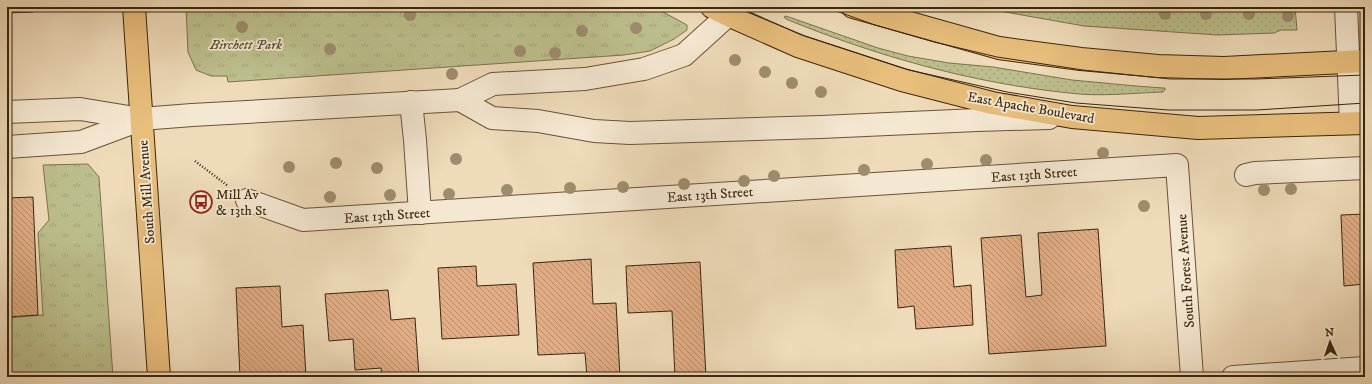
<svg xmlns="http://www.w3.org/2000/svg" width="1372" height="384" font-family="'IM FELL DW Pica',serif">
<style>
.grass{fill:url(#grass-dots);stroke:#7b724e}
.park{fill:url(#park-tufts);stroke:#7b724e}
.building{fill:url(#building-back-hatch);stroke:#3a260e}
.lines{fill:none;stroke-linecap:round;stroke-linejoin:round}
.minor-casing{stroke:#675339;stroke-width:24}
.major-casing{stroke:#3a260e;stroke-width:24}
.path{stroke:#3a260e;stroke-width:2.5;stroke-dasharray:1 2;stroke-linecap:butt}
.minor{stroke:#f5e8d2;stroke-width:22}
.major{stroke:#e8be7c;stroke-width:22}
.tram{stroke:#3a260e;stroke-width:1}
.tree{fill:#9d8c6d}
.labels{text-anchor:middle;stroke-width:3.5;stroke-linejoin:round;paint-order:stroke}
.park-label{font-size:14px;font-style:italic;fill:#5a4c2e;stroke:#f5e8d2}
.street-label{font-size:14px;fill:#3a260e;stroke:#f5e8d2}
.poi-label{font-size:14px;fill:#3a260e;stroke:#f5e8d2;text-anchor:start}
</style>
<defs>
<pattern id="grass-dots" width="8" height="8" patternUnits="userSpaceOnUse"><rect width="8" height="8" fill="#bcbf8d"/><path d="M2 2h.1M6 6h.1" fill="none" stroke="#a2a478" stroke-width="1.8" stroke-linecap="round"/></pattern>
<pattern id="park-tufts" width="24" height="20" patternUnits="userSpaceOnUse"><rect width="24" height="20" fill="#bcbf8d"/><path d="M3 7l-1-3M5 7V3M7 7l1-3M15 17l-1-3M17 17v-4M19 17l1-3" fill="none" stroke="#a2a478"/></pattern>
<pattern id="building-back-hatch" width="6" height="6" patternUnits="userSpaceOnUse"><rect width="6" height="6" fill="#e2ad85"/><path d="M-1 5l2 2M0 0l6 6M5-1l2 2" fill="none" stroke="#b88d6b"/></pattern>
</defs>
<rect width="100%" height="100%" fill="#efdbb9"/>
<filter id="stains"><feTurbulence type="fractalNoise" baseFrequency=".005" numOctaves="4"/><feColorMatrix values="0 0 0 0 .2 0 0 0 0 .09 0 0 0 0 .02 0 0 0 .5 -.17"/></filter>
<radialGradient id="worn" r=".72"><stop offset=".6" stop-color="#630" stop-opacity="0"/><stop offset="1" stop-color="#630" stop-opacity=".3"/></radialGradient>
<g class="grass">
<polygon points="977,7 1295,7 1297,30 1281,30 1274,33 1218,35 1084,26"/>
<path d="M 786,16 L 878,48 L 908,56 L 949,63 L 993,67 L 1072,80 L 1136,86 L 1163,88 L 1165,88 L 1165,90 L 1163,92 C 1132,93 1100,97 1069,93 C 972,83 876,56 786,19 L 784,17 Z"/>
</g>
<g class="park">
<polygon points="186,7 654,7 687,25 687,30 674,39 650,51 624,55 228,82 227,76 211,76 196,70 188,52"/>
<polygon points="88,164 99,177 113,377 7,377 7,318 43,315 38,233 49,220 43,165"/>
</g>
<g class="building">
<polygon points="7,7 33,7 33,12 7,13"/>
<polygon points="33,197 38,315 7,317 7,198"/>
<polygon points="1365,214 1365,284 1344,286 1341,215"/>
<polygon points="1098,229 1106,346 989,354 981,238 1021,235 1026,297 1042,295 1038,233"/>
<polygon points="951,246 954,287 971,285 973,325 916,329 914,306 898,308 895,250"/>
<polygon points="591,259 593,304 616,303 620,377 587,377 585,353 538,355 533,263"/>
<polygon points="700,262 706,377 675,377 672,311 628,313 626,266"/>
<polygon points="476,266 477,286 516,284 519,335 442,339 438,268"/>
<polygon points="280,286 282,327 303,325 306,377 240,377 236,288"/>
<polygon points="388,290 391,320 415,318 419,377 382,377 381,368 355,370 353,339 329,341 325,294"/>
</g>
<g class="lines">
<g class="minor-casing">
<g id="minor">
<polyline points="1346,7 1351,123"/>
<polyline points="460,100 492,118 538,121 594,131 630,133 821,127 977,120 1049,118"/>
<polyline points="411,102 415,140 420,213"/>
<polyline points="7,112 80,109 141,119 192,115 460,100 493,84 585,79 644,69 684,55 737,7"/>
<polyline points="7,147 81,142 140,120"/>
<polyline points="1246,175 1255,173 1365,168"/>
<polyline points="247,200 303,220 1177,165 1192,377"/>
<polyline points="1233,377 1365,368"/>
</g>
</g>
<g class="major-casing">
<g id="major">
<polyline points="134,7 159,377"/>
<polyline points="712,7 728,15 798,46 902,80 992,103 1072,117 1198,128 1365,123"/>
<polyline points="853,7 999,48 1081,59 1158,66 1224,68 1365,61"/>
</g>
</g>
<polyline class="path" points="195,161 228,186"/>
<use href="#minor" class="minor"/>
<use href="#major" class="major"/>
<g class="tram">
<polyline points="735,7 805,36 909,70 1007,92 1076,103 1168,110 1257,110 1365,103"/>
<polyline points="825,7 875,25 934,42 997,57 1083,70 1170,79 1256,79 1365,75"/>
</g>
</g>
<g class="tree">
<circle cx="1165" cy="14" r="6"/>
<circle cx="1206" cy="14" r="6"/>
<circle cx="1249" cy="14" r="6"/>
<circle cx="410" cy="15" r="6"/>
<circle cx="1288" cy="16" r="6"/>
<circle cx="242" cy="27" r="6"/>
<circle cx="636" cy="28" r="6"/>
<circle cx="582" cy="31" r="6"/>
<circle cx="330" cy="49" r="6"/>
<circle cx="520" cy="51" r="6"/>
<circle cx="555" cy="53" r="6"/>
<circle cx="735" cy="60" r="6"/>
<circle cx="765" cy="72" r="6"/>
<circle cx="452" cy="74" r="6"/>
<circle cx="792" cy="83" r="6"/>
<circle cx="821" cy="92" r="6"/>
<circle cx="1103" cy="153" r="6"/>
<circle cx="456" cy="159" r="6"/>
<circle cx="986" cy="160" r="6"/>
<circle cx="336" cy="163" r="6"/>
<circle cx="927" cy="164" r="6"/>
<circle cx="289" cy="167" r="6"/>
<circle cx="377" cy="168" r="6"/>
<circle cx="864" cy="170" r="6"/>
<circle cx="774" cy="176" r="6"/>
<circle cx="744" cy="181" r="6"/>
<circle cx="684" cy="184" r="6"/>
<circle cx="623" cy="187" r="6"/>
<circle cx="570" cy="188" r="6"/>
<circle cx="1291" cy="189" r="6"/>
<circle cx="507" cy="190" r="6"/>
<circle cx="1264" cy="190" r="6"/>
<circle cx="449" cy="194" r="6"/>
<circle cx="390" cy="195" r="6"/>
<circle cx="330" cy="197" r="6"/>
<circle cx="1144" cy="206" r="6"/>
</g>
<defs>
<g id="bus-ring" transform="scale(1.15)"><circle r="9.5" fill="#f5e8d2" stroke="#8f2418" stroke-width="1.5"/><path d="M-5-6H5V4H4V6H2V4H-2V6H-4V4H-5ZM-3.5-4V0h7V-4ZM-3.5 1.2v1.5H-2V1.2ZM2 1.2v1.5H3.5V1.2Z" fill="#8f2418"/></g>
</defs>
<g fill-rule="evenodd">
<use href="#bus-ring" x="201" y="202"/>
</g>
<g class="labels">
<g class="park-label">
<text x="246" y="49">Birchett Park</text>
</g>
<g class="street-label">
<text transform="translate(1031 107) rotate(10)" y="5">East Apache Boulevard</text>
<text transform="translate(1034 174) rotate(-4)" y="5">East 13th Street</text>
<text transform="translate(146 192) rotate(-94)" y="5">South Mill Avenue</text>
<text transform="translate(710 194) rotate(-4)" y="5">East 13th Street</text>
<text transform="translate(387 215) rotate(-4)" y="5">East 13th Street</text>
<text transform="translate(1185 271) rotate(-94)" y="5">South Forest Avenue</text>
</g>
<g class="poi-label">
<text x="216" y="199">Mill Av<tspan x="216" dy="16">&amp; 13th St</tspan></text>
</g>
</g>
<rect width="1372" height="384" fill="none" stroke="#efdbb9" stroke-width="24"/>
<rect x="8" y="8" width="1356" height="368" fill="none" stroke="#3a260e" stroke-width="2"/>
<rect x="12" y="12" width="1348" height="360" fill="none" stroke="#3a260e"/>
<g transform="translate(1330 342) rotate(357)" stroke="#f5e8d2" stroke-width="3" paint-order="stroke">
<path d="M0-3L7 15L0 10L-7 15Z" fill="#3a260e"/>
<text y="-6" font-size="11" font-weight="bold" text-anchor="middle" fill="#3a260e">N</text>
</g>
<rect width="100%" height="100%" filter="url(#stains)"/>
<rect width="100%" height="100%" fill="url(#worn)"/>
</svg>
